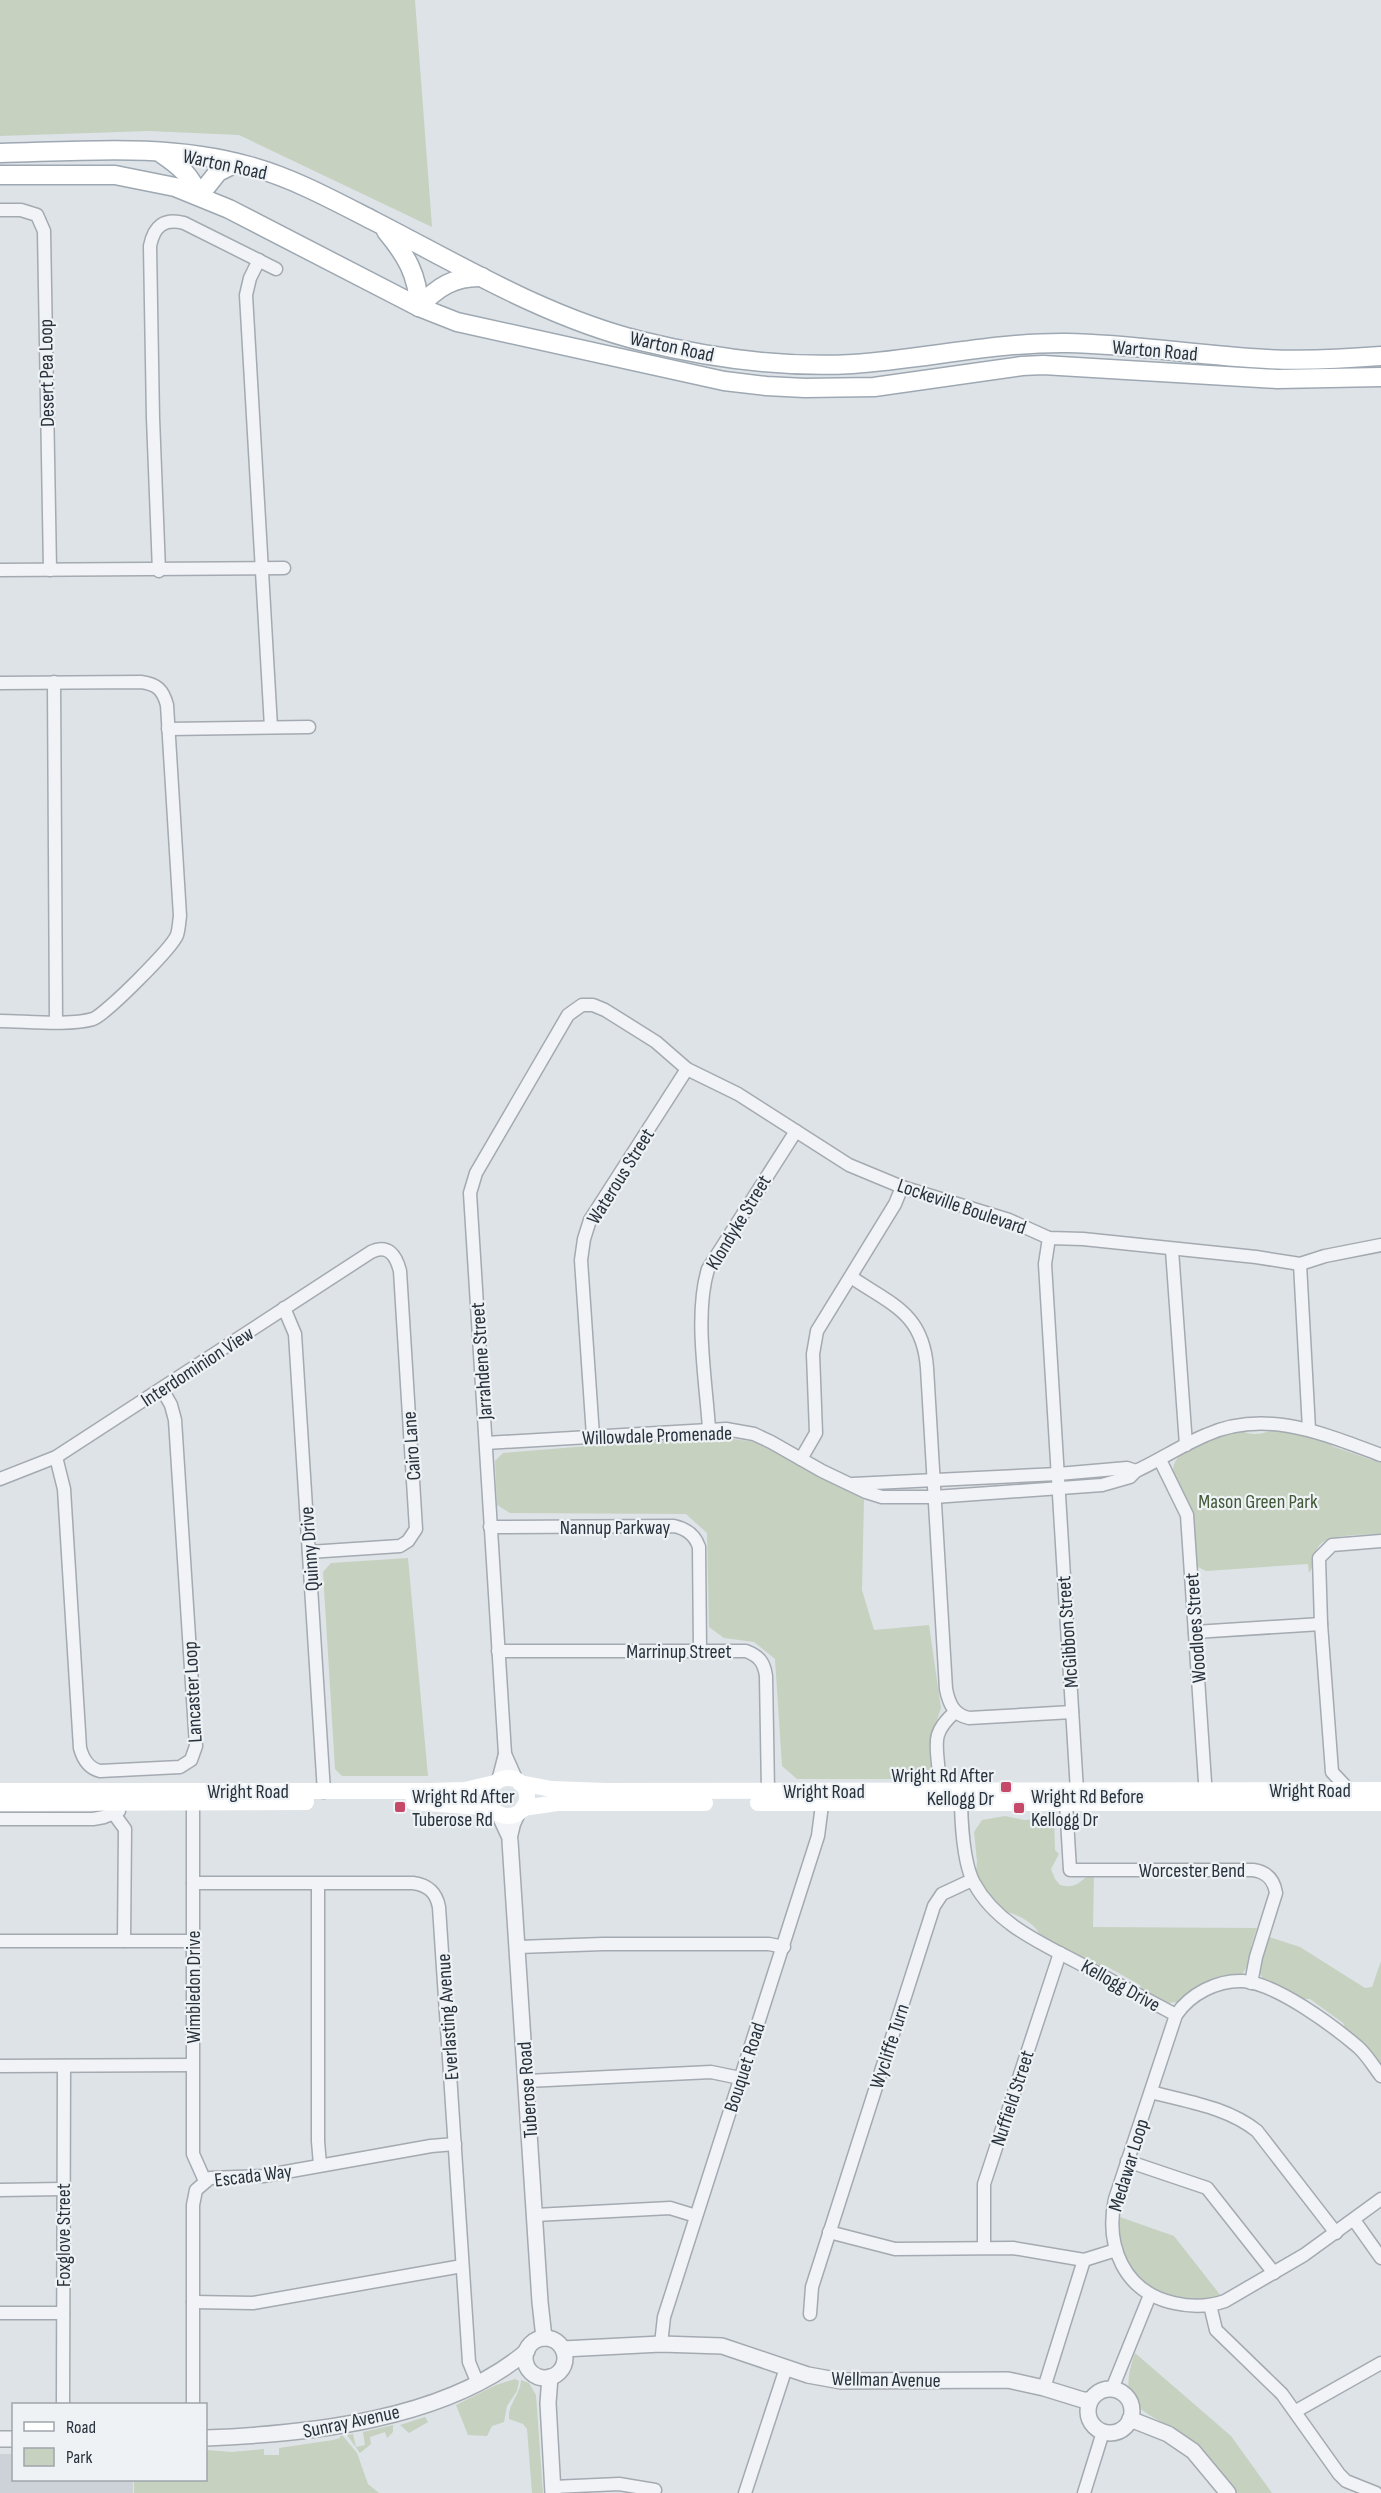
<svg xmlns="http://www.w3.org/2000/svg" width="1381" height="2493" font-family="'Sofia Sans Condensed',sans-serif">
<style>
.built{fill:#cdd2d9}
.green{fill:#c6d1c0}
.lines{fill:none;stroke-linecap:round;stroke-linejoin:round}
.minor-casing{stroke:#a4aab1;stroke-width:15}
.tertiary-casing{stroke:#a4aab1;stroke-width:18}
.primary-casing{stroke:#9ea8b2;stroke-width:21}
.minor{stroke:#f1f3f6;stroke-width:12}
.tertiary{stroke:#f1f3f6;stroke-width:15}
.secondary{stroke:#fff;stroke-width:16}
.primary{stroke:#fff;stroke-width:18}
.poi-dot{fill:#c74969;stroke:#eef2f5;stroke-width:2}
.labels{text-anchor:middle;stroke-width:4.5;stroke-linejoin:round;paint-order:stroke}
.street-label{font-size:20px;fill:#28323d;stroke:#eef2f5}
.park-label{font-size:20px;fill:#405836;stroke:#eef2f5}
.poi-label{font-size:20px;fill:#28323d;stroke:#eef2f5;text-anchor:start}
</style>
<rect width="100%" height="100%" fill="#dee3e7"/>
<polygon class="built" points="0,2454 13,2454 14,2480 133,2480 133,2493 0,2493"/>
<g class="green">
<polygon points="0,0 415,0 432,227 239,135 148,131 0,136"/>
<path d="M 1274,1428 L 1329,1441 L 1332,1446 L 1372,1460 L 1381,1459 L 1381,1534 C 1365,1535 1327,1533 1318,1547 C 1312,1555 1315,1566 1309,1573 L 1308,1564 L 1206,1571 L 1196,1566 C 1194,1546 1195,1525 1189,1505 C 1186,1495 1178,1486 1174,1476 C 1165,1448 1222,1434 1241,1430 C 1249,1436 1266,1435 1274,1428 Z"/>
<polygon points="711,1436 756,1442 864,1498 862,1590 874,1630 929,1625 941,1708 930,1740 933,1779 797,1779 782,1766 775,1659 754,1642 724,1638 709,1627 707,1533 686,1514 510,1513 497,1505 495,1461 503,1453"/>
<polygon points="408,1558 428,1776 342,1776 335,1769 323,1572 331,1563"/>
<path d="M 1005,1816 L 1024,1820 L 1054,1818 L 1055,1850 L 1059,1854 L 1051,1869 L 1055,1879 L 1060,1885 C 1080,1890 1079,1878 1094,1874 L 1093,1927 L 1257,1928 L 1251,1946 L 1253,1952 L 1248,1966 L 1241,1975 L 1178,2002 L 1167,2003 L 1143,1991 L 1140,1985 L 1104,1965 L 1097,1966 L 1039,1934 C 1036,1924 1014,1912 1004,1912 L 981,1885 L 976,1873 L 977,1861 L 974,1832 L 982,1820 Z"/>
<polygon points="1269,1937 1300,1947 1365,1988 1372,1987 1381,1961 1381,2068 1346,2030 1343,2023 1310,1999 1301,1999 1265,1982 1260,1974 1260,1966"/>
<path d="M 1117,2216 L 1174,2236 L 1221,2296 C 1178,2307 1128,2288 1119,2239 C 1118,2232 1118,2223 1117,2216 Z"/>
<path d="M 1135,2353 L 1231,2436 L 1272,2493 L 1234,2493 C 1218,2475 1202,2452 1184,2437 C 1147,2408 1114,2412 1135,2353 Z"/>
<polygon points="515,2379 519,2381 517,2391 507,2406 504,2422 492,2426 487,2436 468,2435 456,2405 496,2385"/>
<path d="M 521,2380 L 529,2383 L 536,2395 L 543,2493 L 532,2493 L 527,2429 L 523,2424 L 509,2419 C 508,2403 520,2396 521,2380 Z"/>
<polygon points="425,2417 428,2422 409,2433 400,2425"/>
<polygon points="393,2425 393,2432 387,2438 385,2432 370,2437 371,2444 360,2453 347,2435 353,2434 356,2447 365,2445 363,2432"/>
<polygon points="340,2436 343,2436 357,2453 368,2484 379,2493 134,2493 134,2480 206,2480 206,2450 232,2452 264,2449 264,2455 279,2455 279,2448 333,2440 340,2438"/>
</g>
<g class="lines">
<g class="minor-casing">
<g id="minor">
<polyline points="0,210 21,210 37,215 44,231 50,570"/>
<polyline points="259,260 250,278 246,295 271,727"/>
<polyline points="0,570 284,568"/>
<path d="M 159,571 L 153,418 L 150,246 C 154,226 164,218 184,223 L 276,269"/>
<polyline points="54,682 56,1021"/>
<path d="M 0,683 L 141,682 C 157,684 163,690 167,705 L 180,916 C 179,922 179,929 177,935 C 172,948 105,1015 93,1019 C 70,1026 25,1021 0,1021"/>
<polyline points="168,729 309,727"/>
<polyline points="1049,1238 1045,1264 1077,1791"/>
<polyline points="1172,1250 1186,1445"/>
<polyline points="1300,1264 1309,1429"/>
<path d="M 851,1277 C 892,1305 923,1313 927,1368 L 946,1689 C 949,1704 954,1715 969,1718 L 1072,1712"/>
<polyline points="284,1308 295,1334 324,1792"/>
<path d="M 709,1429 C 706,1381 694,1315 708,1269 L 796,1131"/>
<polyline points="593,1436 581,1260 584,1239 590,1220 687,1069"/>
<path d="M 486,1443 L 726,1429 L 754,1434 L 771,1442 L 822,1471 L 866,1492 L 882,1497 L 934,1497 L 1102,1485 L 1130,1477 L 1136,1471 C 1160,1460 1182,1445 1206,1435 C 1266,1408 1324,1434 1381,1455"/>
<path d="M 56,1457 L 64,1489 L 80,1748 C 83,1759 88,1768 100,1771 L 180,1767 L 191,1760 L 196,1746 L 175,1420 L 171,1405 L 162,1389"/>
<polyline points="801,1459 816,1433 813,1354 817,1331 895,1204 902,1187"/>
<polyline points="1160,1460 1187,1515 1206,1797"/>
<path d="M 0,1479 L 56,1457 L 371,1252 C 388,1244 396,1255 400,1271 L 416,1529 L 408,1541 L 400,1546 L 309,1552"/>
<polyline points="853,1484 1058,1474 1127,1468 1136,1471"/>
<path d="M 490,1527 L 674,1526 C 687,1529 695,1535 699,1547 L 700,1650"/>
<polyline points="1195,1632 1321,1624"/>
<path d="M 498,1651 L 746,1651 C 759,1656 764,1662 766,1676 L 768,1791"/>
<polyline points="505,1754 517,1781"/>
<path d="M 939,1775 C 937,1744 930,1734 955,1712"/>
<polyline points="498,1781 505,1754 470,1193 476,1173 568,1015 582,1005 593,1005 605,1010 656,1042 687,1069 738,1094 849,1165 902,1187 1009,1220 1049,1238 1083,1239 1256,1257 1300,1264 1325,1256 1381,1245"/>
<polyline points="1348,1789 1332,1772 1321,1624 1319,1558 1332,1545 1381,1541"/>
<polyline points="193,1795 193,2154 205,2181"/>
<path d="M 961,1797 C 961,1819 963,1863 974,1883 C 997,1926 1046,1945 1086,1967 C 1116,1983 1146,1999 1176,2015"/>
<path d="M 1066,1803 L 1070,1870 L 1253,1870 C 1267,1872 1274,1880 1276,1893 L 1256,1957 L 1251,1983"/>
<polyline points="496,1811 510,1841"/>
<polyline points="114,1814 125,1829 124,1941"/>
<polyline points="0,1819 93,1819 104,1817 119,1811"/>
<polyline points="510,1841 514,1824 520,1811"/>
<path d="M 193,1883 L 413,1883 C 428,1885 436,1892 439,1907 L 469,2362 L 478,2384"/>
<polyline points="318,1884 318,2141 320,2165"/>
<polyline points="0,1941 192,1941"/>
<polyline points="518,1947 603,1944 769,1944 784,1947"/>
<polyline points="0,2066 192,2065"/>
<path d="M 1381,2076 C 1374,2067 1367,2055 1358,2047 C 1332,2025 1277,1984 1243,1981 C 1217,1980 1190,1994 1176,2015 L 1115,2199 C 1105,2246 1124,2292 1174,2303 C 1191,2307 1208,2307 1225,2301 L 1304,2255 L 1381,2199"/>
<polyline points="527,2081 711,2072 740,2078"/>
<path d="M 1151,2092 C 1188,2102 1227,2107 1257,2131 L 1336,2233"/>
<polyline points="1127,2161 1207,2188 1274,2273"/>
<polyline points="0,2190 63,2189"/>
<polyline points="535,2215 670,2208 696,2216"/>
<polyline points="1354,2220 1381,2258"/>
<polyline points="829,2232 895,2249 1013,2248 1084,2260 1116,2250"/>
<polyline points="984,2247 984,2184 1060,1953"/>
<polyline points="193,2302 253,2303 462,2266"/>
<polyline points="1210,2305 1216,2330 1282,2394 1339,2474 1346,2481 1376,2493"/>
<polyline points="0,2313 63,2313"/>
<polyline points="810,2314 812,2287 934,1906 942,1894 972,1880"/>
<polyline points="661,2344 664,2317 818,1836 823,1797"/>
<polyline points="1044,2388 1084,2260"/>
<polyline points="1112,2389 1150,2295"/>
<polyline points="63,2404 64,2066"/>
<polyline points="193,2404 193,2205 196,2190 210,2178 263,2176 431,2146 455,2144"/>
<polyline points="1296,2411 1381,2363"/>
<polyline points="553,2487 619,2484 655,2490"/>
<polyline points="745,2493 786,2368"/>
<polyline points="1084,2493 1103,2432"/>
</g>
</g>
<g class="tertiary-casing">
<g id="tertiary">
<polyline points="510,1841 540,2302 544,2338"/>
<circle cx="545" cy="2358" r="20"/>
<polyline points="563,2349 661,2344 722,2346 808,2375 841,2381 1008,2380 1044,2388 1083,2400 1090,2400"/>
<polyline points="550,2377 548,2403 553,2493"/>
<circle cx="1110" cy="2411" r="22"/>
<polyline points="1130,2419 1168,2434 1193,2451 1228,2493"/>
<path d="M 206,2438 C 308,2434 446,2420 527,2351"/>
<polyline points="0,2439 14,2439"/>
</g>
</g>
<g class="primary-casing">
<g id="primary">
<path d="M 0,153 C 82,151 169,143 249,166 C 293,178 333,200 374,221 C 460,265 545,317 641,341 C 710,358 782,368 853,364 C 925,359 995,342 1067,343 C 1134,344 1200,356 1267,359 C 1305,361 1343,359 1381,356"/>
<path d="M 162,154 C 180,166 191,176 199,196"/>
<polyline points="0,175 115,175 175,187 229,209 419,307 457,322 724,381 766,386 805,388 874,387 1022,366 1043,365 1277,379 1381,377"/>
<polyline points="199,196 218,172 236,163"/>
<path d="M 386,231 C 406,255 418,275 419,307"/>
<path d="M 419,307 C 437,287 455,276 482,277"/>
</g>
</g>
<use href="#minor" class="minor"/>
<use href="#tertiary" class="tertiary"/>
<g class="secondary">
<circle cx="508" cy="1797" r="19"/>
<polyline points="520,1783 551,1789 606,1791 1381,1790"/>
<polyline points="0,1791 429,1791 465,1790 495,1783"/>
<polyline points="413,1802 493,1808"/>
<polyline points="0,1803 306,1802"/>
<polyline points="758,1803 1381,1803"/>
<polyline points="523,1808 557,1803 705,1803"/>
</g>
<use href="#primary" class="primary"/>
</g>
<g class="poi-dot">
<rect x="1000" y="1781" width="12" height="12" rx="3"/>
<rect x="394" y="1801" width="12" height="12" rx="3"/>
<rect x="1013" y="1802" width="12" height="12" rx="3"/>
</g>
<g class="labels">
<g class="street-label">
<text transform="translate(225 164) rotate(12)" y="7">Warton Road</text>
<text transform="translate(672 346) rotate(12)" y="7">Warton Road</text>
<text transform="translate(1155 350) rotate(5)" y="7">Warton Road</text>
<text transform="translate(46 373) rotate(-91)" y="7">Desert Pea Loop</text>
<text transform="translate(620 1176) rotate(-58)" y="7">Waterous Street</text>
<text transform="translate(962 1206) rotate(19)" y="7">Lockeville Boulevard</text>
<text transform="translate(738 1222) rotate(-59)" y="7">Klondyke Street</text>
<text transform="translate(481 1361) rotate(-94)" y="7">Jarrahdene Street</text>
<text transform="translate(197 1366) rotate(-33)" y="7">Interdominion View</text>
<text transform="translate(657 1435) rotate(-2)" y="7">Willowdale Promenade</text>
<text transform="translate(411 1446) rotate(-94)" y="7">Cairo Lane</text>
<text x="615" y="1534">Nannup Parkway</text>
<text transform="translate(309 1549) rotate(-94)" y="7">Quinny Drive</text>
<text transform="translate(1195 1628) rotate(-94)" y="7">Woodloes Street</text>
<text transform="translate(1067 1632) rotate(-94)" y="7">McGibbon Street</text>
<text x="679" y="1658">Marrinup Street</text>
<text transform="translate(192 1692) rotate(-93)" y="7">Lancaster Loop</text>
<text x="1310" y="1797">Wright Road</text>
<text x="248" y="1798">Wright Road</text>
<text x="824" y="1798">Wright Road</text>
<text x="1192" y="1877">Worcester Bend</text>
<text transform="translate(1121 1985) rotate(29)" y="7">Kellogg Drive</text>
<text transform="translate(193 1987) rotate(-90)" y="7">Wimbledon Drive</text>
<text transform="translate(447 2017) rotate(-94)" y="7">Everlasting Avenue</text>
<text transform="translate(889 2046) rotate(-72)" y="7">Wycliffe Turn</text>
<text transform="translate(744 2067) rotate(-72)" y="7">Bouquet Road</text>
<text transform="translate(527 2090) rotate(-94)" y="7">Tuberose Road</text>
<text transform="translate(1012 2098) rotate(-72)" y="7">Nuffield Street</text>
<text transform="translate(1128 2165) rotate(-73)" y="7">Medawar Loop</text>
<text transform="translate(253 2175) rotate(-7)" y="7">Escada Way</text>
<text transform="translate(63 2235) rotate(-90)" y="7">Foxglove Street</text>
<text transform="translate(886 2379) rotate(1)" y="7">Wellman Avenue</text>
<text transform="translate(351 2421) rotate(-12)" y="7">Sunray Avenue</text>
</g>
<g class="park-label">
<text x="1258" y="1508">Mason Green Park</text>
</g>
<g class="poi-label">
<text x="994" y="1782" text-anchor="end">Wright Rd After<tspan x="994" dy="23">Kellogg Dr</tspan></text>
<text x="412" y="1803">Wright Rd After<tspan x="412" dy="23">Tuberose Rd</tspan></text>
<text x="1031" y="1803">Wright Rd Before<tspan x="1031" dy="23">Kellogg Dr</tspan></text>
</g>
</g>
<rect x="12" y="2403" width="195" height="78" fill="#eef2f5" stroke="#9fa5ab" stroke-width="1.5"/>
<rect x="24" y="2422" width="30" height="9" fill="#ffffff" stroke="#9fa5ab" stroke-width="1.5"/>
<text x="66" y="2433" font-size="18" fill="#28323d">Road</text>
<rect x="24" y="2448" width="30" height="18" fill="#c6d1c0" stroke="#9fa5ab" stroke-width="1.5"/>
<text x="66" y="2463" font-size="18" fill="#28323d">Park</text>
</svg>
